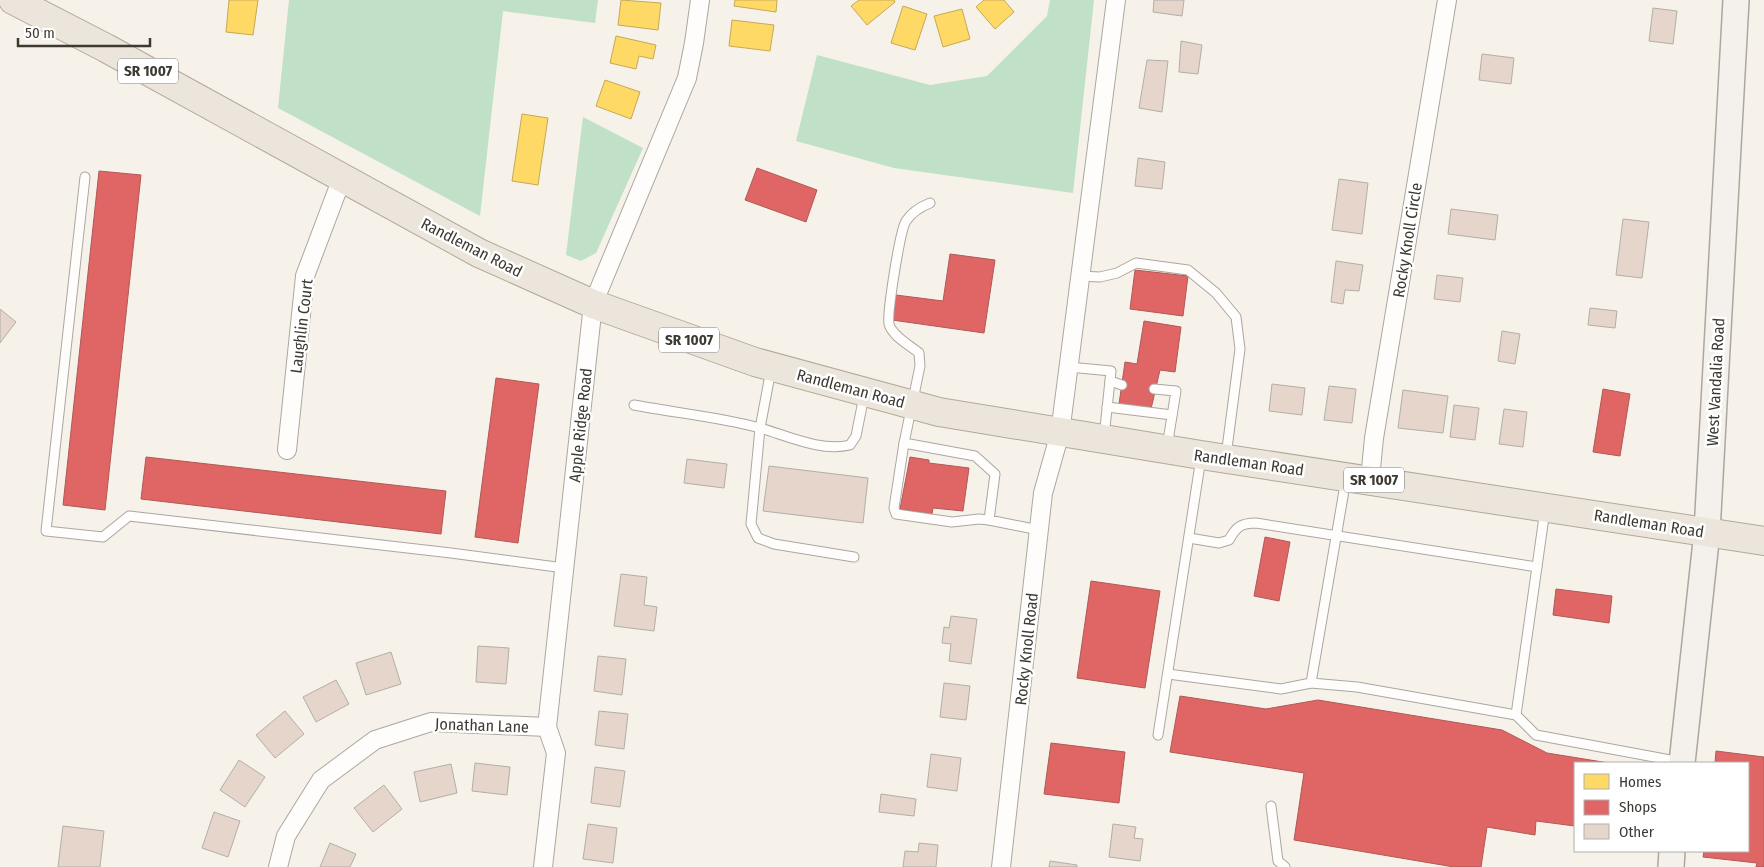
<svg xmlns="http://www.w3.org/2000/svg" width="1764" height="867" font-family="'Fira Sans Condensed',sans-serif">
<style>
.green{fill:#c0e0c7}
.homes{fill:#ffd966;stroke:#c5a957}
.shops{fill:#e06666;stroke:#af5957}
.building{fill:#e5d5cb;stroke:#b3aea9}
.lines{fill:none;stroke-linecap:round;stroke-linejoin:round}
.service-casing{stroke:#aba7a0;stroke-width:11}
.minor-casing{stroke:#aba7a0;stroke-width:20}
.secondary-casing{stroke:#aba7a0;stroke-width:28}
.primary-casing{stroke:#b3a998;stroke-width:30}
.service{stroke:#fefdfc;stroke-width:9}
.minor{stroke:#fefdfc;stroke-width:18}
.secondary{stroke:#f4f1ec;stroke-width:25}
.primary{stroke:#ebe5dc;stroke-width:28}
.labels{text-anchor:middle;stroke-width:5;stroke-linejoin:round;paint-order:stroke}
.shield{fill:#fff;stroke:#777570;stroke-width:1}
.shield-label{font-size:15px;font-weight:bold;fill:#3d3a33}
.street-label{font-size:16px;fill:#3d3a33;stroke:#fff}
</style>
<rect width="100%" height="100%" fill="#f6f2e9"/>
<g class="green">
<polygon points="289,0 598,0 595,23 503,11 480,216 278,108"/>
<polygon points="1050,0 1094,0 1073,193 894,168 796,141 817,55 930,85 987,76 1047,16"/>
<polygon points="583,117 643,148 596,253 581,261 566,255"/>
</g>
<g class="homes">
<polygon points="229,0 258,0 253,35 226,32"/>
<polygon points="621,0 661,3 658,30 618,25"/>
<polygon points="735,0 777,0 776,12 734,6"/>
<polygon points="859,0 894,0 895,2 867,25 851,6"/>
<polygon points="984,0 1004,0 1014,12 995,29 976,7"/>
<polygon points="903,6 927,14 915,50 891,43"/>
<polygon points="962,9 970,39 943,47 934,16"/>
<polygon points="732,20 774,25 770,51 729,46"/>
<polygon points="616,36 656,45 653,59 639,56 636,69 610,63"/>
<polygon points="605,80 640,92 631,119 596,106"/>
<polygon points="522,114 548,118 538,185 512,181"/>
</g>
<g class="shops">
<polygon points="757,168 817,190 806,222 745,200"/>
<polygon points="99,171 141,175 105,510 63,505"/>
<polygon points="950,254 995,260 984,333 892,320 896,295 943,301"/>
<polygon points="1135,270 1188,276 1183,316 1130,309"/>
<polygon points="1144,321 1181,327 1175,372 1160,370 1151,409 1119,404 1125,362 1137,364"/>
<polygon points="496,378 539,384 518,543 475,537"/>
<polygon points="1603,389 1630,394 1620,456 1593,452"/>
<polygon points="146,457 446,491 441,534 141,499"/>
<polygon points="910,457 929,460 929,463 969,468 963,511 933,508 932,514 900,509"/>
<polygon points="1265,537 1290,542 1279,601 1254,596"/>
<polygon points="1091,581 1160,591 1145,688 1077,678"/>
<polygon points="1556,589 1612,596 1609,623 1553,615"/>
<polygon points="1180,696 1266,709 1318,700 1502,730 1547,753 1609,763 1575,763 1575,826 1536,821 1535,835 1487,827 1481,867 1454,867 1294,840 1304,773 1170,752"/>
<polygon points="1051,743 1125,752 1119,803 1044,794"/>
<polygon points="1716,751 1764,757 1764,867 1756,867 1757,863 1703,857 1704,851 1748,851 1748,763 1715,763"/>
</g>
<g class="building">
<polygon points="1154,0 1184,0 1182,16 1153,12"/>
<polygon points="1653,8 1677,11 1673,44 1649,41"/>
<polygon points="1181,41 1202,45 1198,74 1179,72"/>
<polygon points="1482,54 1514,58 1511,84 1479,80"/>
<polygon points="1147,60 1168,61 1162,112 1139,108"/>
<polygon points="1138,158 1165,162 1162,189 1135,186"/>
<polygon points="1339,179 1368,183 1362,234 1332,230"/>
<polygon points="1451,209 1498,215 1495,240 1448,234"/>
<polygon points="1623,219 1649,222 1642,278 1616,275"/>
<polygon points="1336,261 1363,265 1359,291 1345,290 1343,304 1331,302"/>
<polygon points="1437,275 1463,278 1460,302 1434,299"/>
<polygon points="1590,308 1617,311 1615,328 1588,325"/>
<polygon points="0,309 16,322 0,343"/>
<polygon points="1502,331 1520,334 1515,364 1498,361"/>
<polygon points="1272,384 1305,388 1302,415 1269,411"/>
<polygon points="1329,386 1356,389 1352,423 1324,420"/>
<polygon points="1403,390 1448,396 1443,433 1398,428"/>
<polygon points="1454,405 1479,408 1475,440 1450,437"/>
<polygon points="1504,409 1527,412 1523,447 1499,444"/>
<polygon points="687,459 727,464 724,488 684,483"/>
<polygon points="769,466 868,478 863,523 763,511"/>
<polygon points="621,574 647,577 644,605 657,607 654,631 614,626"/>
<polygon points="951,616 977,619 971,664 949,661 951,644 942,643 944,627 949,628"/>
<polygon points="478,646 509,648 506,684 476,682"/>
<polygon points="391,652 401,684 366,695 356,663"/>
<polygon points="598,656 626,659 622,695 594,691"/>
<polygon points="336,680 349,704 316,722 303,697"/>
<polygon points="944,683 970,686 966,720 940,717"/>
<polygon points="285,711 304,734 275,758 256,735"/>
<polygon points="599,711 628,714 624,749 595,745"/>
<polygon points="931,754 961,758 957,791 927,787"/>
<polygon points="239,760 265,777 245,807 220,790"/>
<polygon points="475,763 510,767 507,795 472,791"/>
<polygon points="451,764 457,793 420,802 414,772"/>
<polygon points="595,767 625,771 620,807 591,803"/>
<polygon points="384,785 402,809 373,832 354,808"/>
<polygon points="881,794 916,799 914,816 879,812"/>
<polygon points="214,812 240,821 228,857 202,848"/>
<polygon points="588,824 617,828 613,863 583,859"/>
<polygon points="1113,824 1136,827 1134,838 1143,839 1140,861 1109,857"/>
<polygon points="63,826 104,831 100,867 58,867"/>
<polygon points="330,843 356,854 350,867 320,867"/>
<polygon points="919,843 938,845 936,867 903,867 905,851 918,852"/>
<polygon points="1050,861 1077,865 1077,867 1049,867"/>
</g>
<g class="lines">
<g class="service-casing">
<g id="service">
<polyline points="85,177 46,531 103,537 129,516 451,553 564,568"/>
<path d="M 930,203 C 920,207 912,212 906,221 C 900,230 887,313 889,324 C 892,336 911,346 919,353 L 920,366 L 904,443 L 975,456 L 995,474 L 989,520 L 1039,530"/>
<polyline points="1080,276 1100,277 1117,273 1136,263 1188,270 1216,293 1236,317 1240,349 1226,456"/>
<polyline points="1069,367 1111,371 1104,437"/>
<polyline points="771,370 760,428 751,524 758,538 774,544 854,557"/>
<polyline points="1110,381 1122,385"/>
<polyline points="1154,389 1176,391 1167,447"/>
<path d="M 634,405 C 676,413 719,417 760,428 C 788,436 821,452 850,445 L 856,436 L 864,396"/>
<polyline points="1107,407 1172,415"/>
<polyline points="904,443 894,508 896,514 952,522 979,519 989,520"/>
<polyline points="1346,479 1311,683 1357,687 1516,715 1536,735 1681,762"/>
<path d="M 1189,538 L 1219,543 L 1229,540 C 1236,527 1241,523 1256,523 L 1537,567"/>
<polyline points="1168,674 1281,689 1311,683"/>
<polyline points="1516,715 1545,510"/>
<polyline points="1158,735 1201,458"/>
<polyline points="1271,806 1278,861 1285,867"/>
</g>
</g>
<g class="minor-casing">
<g id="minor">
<polyline points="287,450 305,276 342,178"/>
<polyline points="1370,479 1374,438 1447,0"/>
<polyline points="278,867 286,836 321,780 375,740 431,722 547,727"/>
<polyline points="543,867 556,753 547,727 593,304 687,78 694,43 700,0"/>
<polyline points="1001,867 1043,493 1060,433 1116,0"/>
</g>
</g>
<g class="secondary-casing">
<g id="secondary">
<polyline points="1682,763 1707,532 1736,0"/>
<polyline points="1671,867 1672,851"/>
</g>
</g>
<g class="primary-casing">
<polyline id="primary" points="13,0 106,48 479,253 593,304 755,362 939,412 1201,455 1764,541"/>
</g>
<use href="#service" class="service"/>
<use href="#minor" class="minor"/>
<use href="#secondary" class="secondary"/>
<use href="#primary" class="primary"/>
</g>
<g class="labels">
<g class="shield">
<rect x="118" y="58.5" width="60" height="25" rx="4"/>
<rect x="659" y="327.5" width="60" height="25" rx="4"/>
<rect x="1344" y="467.5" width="60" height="25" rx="4"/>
</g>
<g class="shield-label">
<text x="148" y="76">SR 1007</text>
<text x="689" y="345">SR 1007</text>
<text x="1374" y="485">SR 1007</text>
</g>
<g class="street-label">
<text transform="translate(1407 240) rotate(-81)" y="6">Rocky Knoll Circle</text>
<text transform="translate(472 247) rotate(27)" y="6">Randleman Road</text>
<text transform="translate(301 326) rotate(-83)" y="6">Laughlin Court</text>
<text transform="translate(1715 382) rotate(-87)" y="6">West Vandalia Road</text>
<text transform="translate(851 388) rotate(15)" y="6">Randleman Road</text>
<text transform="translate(580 425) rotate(-84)" y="6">Apple Ridge Road</text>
<text transform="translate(1249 462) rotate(8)" y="6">Randleman Road</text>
<text transform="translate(1649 523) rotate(9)" y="6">Randleman Road</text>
<text transform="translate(1026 649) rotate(-84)" y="6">Rocky Knoll Road</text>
<text transform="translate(482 725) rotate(2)" y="6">Jonathan Lane</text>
</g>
</g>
<rect x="1574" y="762" width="175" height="90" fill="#ffffff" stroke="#b1b0ad"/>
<rect x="1584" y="774" width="25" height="15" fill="#ffd966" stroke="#b1b0ad"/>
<text x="1619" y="787" font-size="15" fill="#3d3a33">Homes</text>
<rect x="1584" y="800" width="25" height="15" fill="#e06666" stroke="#b1b0ad"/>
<text x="1619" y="812" font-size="15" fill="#3d3a33">Shops</text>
<rect x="1584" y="824" width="25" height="15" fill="#e5d5cb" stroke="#b1b0ad"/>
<text x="1619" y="837" font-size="15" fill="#3d3a33">Other</text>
<path d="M18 38v8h132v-8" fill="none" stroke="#3d3a33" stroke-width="2.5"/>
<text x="25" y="38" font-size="15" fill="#3d3a33" stroke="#ffffff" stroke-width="4" paint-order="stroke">50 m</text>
</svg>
